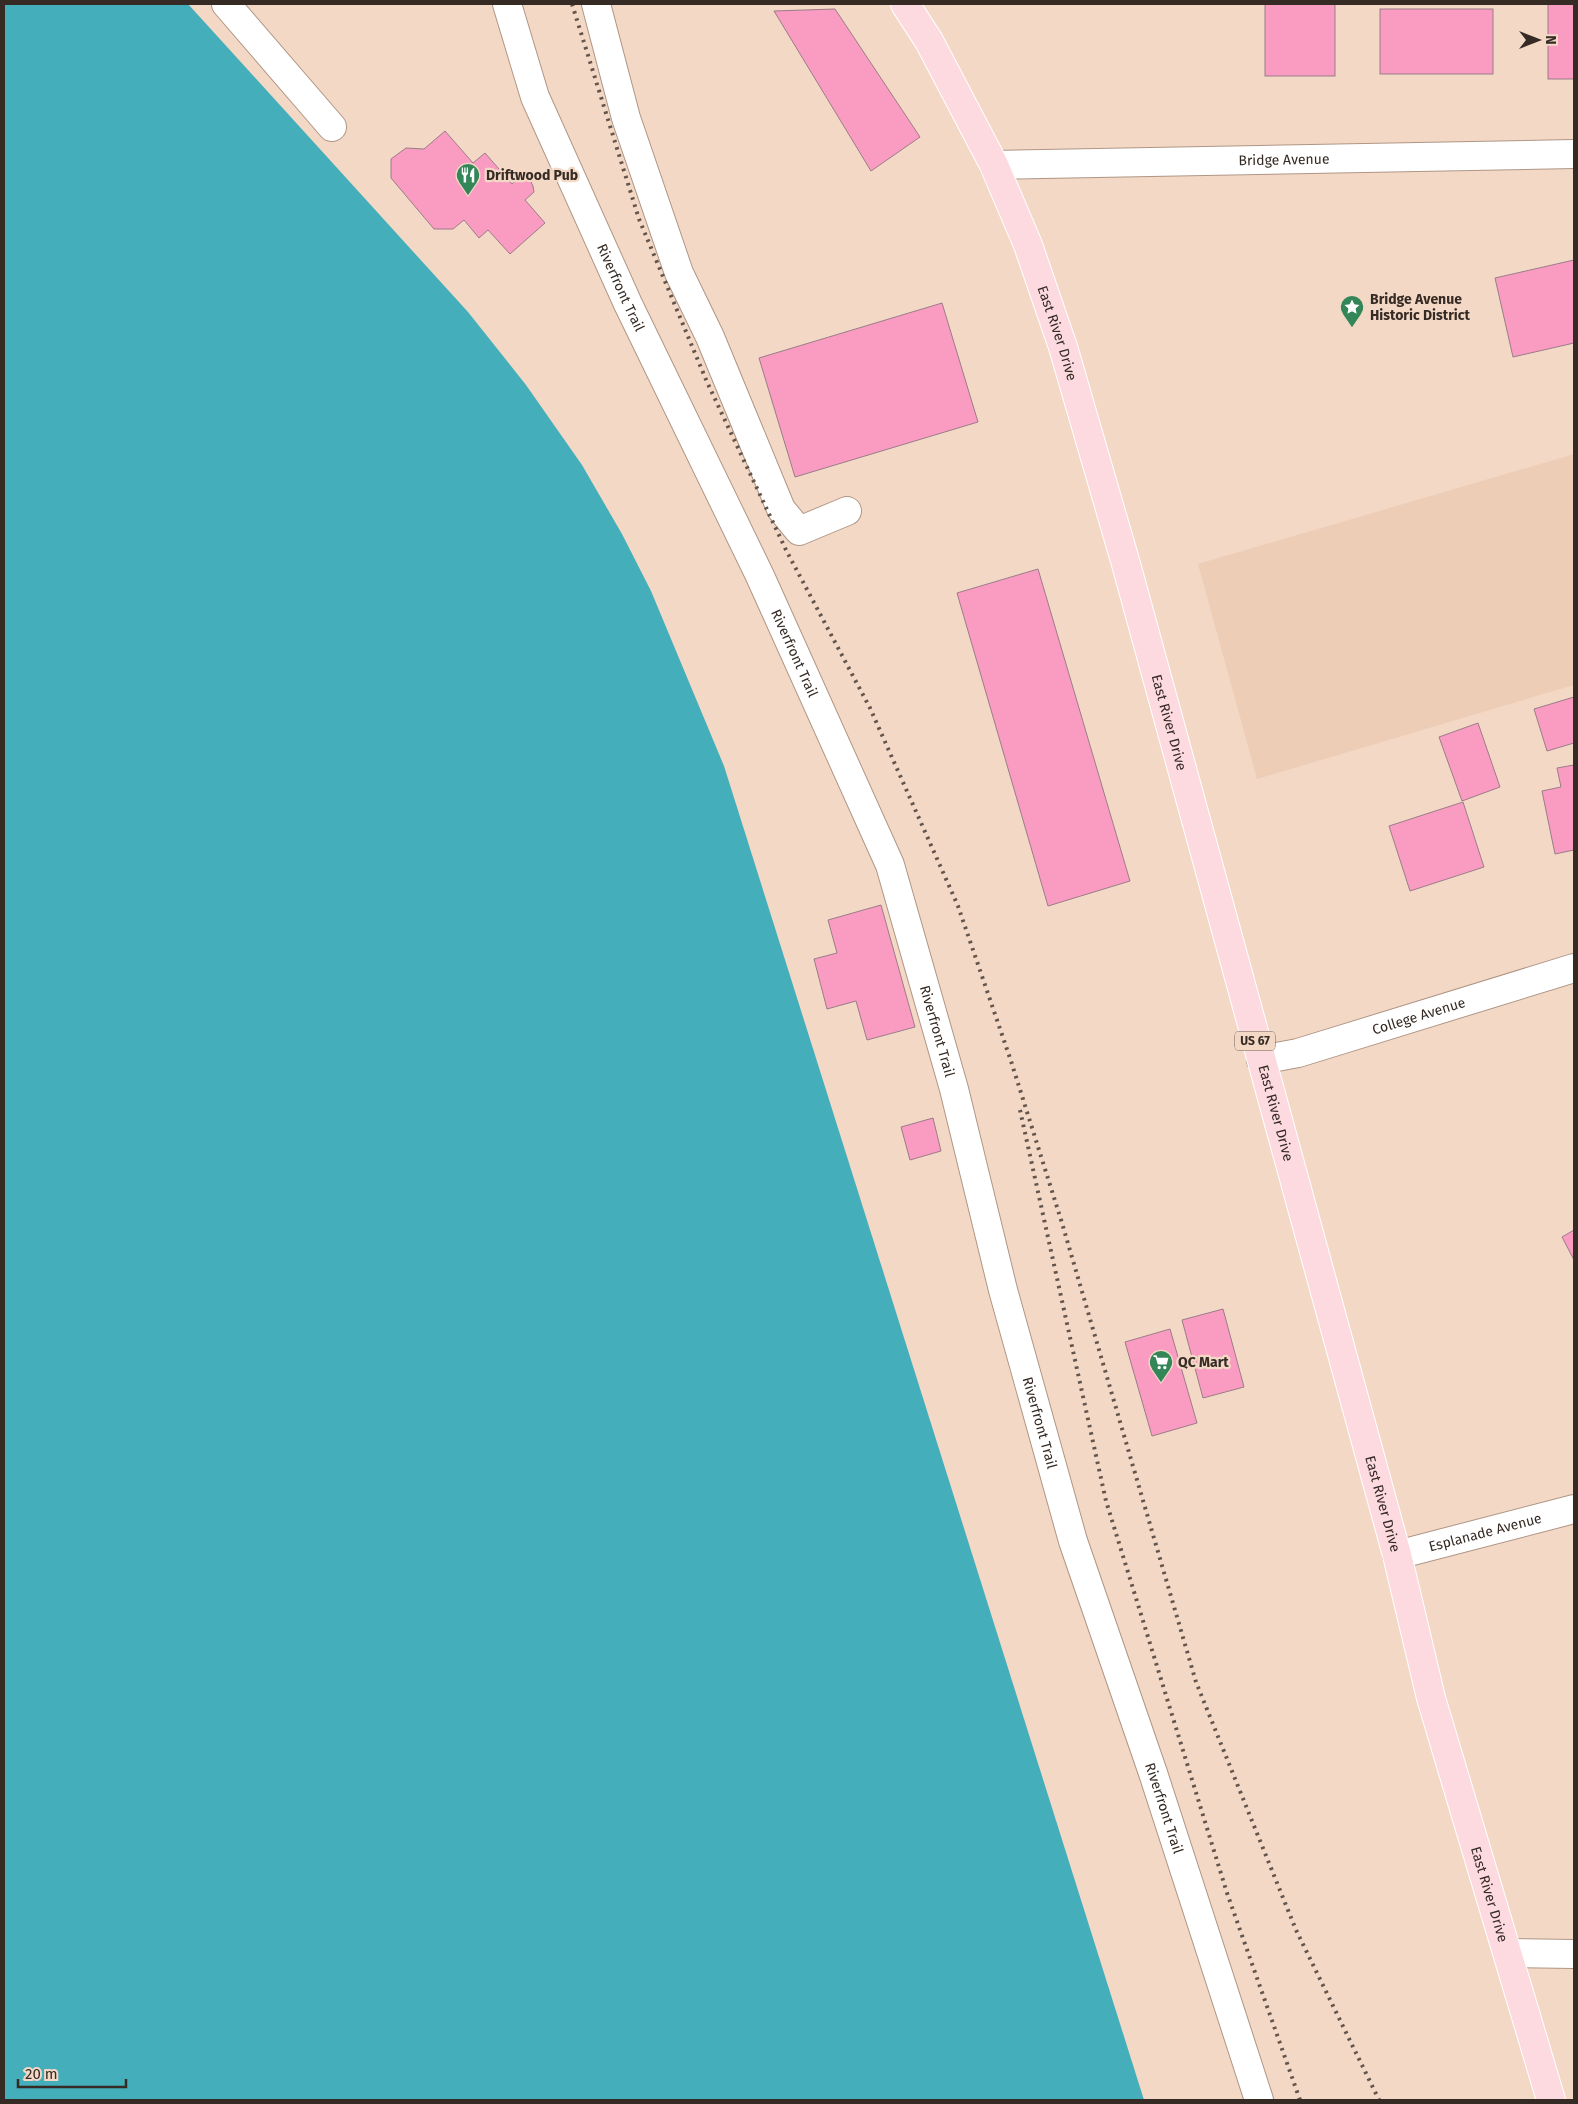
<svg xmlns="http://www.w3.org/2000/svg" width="1578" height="2104" font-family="'Fira Sans',sans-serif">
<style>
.built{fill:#edcdb6}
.water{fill:#44aebb}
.building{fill:#fa9bc2;stroke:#9a7d87}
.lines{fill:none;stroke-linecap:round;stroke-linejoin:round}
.minor-casing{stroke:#af9685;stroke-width:30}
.major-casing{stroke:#fff;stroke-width:30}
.minor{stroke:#fff;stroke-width:28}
.major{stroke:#fddadf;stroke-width:28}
.rail{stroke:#64554c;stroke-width:4;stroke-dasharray:2.5 5;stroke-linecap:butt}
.labels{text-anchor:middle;stroke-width:4.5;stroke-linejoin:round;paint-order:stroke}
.shield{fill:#f3d8c6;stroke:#6e5e55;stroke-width:1}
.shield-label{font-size:12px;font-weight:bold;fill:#352a24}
.street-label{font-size:14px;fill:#352a24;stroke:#f3d8c6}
.poi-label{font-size:14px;font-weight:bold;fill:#352a24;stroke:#f3d8c6;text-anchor:start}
</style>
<rect width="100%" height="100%" fill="#f3d8c6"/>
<polygon class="built" points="1574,454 1574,685 1257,779 1198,564"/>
<polygon class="water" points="4,4 188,4 468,312 526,385 582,465 622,534 651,591 724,766 1144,2100 4,2100"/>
<g class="building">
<rect x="1265" y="4" width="70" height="72"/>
<rect x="1548" y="4" width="26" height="75"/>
<polygon points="835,9 920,137 871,171 774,11"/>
<rect x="1380" y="9" width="113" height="65"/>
<polygon points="445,131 473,163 485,153 512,184 518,178 529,178 533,186 534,192 525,200 545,223 510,254 488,230 479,238 464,220 453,229 434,229 391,178 391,159 406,148 424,149"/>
<polygon points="1574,260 1574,343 1513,357 1495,278"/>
<polygon points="942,303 978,422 795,477 759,358"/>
<polygon points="1038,569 1130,881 1048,906 957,593"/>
<polygon points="1574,697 1574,743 1547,751 1534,709"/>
<polygon points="1478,723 1500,787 1462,801 1439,737"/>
<polygon points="1574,765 1574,850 1555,854 1542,791 1561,787 1557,768"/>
<polygon points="1463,802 1484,867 1410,891 1389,826"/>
<polygon points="881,905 915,1027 867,1040 856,1001 827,1009 814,959 837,953 828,920"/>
<polygon points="933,1118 941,1151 910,1160 901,1127"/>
<polygon points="1574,1230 1574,1260 1562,1237"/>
<polygon points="1223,1309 1244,1387 1203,1398 1182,1320"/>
<polygon points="1170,1329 1197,1423 1152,1436 1125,1342"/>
</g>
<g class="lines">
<g class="minor-casing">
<g id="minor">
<polyline points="226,4 332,127"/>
<path id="s1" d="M 507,4 L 535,97 L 628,304 L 760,576 L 890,865 L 954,1089 L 1003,1290 L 1073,1541 L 1153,1773 L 1259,2100"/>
<polyline points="596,4 626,118 679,273 710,337 781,509 799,531 847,511"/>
<path id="s2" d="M 994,165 L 1574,154"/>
<path id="s3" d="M 1261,1060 L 1298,1053 L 1574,968"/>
<path id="s4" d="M 1397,1555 L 1574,1509"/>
<polyline points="1508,1953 1574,1954"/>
</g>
</g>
<g class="major-casing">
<g id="major">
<path id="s5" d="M 905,4 L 929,41 L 994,165 L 1028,245 L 1063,347 L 1126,564 L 1397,1555 L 1431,1698 L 1551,2100"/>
</g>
</g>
<use href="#minor" class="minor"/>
<use href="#major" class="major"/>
<g class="rail">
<polyline points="572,4 639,219 707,382 786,550 870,708 958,906 1011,1061 1062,1223 1196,1682 1296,1930 1379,2100"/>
<polyline points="1020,1110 1106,1501 1227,1893 1300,2100"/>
</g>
</g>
<defs>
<g id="restaurant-pin" transform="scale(1.25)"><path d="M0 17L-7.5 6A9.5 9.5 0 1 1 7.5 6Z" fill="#338657" stroke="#f3d8c6"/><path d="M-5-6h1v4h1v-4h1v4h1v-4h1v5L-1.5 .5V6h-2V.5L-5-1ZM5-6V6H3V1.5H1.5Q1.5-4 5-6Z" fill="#fff"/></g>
<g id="sight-pin" transform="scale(1.25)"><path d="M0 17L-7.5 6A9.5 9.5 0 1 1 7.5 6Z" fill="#338657" stroke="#f3d8c6"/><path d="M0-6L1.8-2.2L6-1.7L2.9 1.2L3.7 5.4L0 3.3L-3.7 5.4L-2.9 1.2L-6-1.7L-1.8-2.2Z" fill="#fff"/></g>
<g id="supermarket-pin" transform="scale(1.25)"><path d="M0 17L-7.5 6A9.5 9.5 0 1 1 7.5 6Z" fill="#338657" stroke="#f3d8c6"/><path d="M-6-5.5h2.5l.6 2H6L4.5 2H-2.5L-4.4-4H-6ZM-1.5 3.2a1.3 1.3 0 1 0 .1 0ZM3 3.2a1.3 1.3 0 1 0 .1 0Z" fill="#fff"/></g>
</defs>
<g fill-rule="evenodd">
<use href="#restaurant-pin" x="468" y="175"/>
<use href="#sight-pin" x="1352" y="307"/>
<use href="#supermarket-pin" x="1161" y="1362"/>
</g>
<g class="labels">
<rect class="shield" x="1235" y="1031.5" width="40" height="19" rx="4"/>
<g class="shield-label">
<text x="1255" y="1045">US 67</text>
</g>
<g class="street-label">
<text dy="5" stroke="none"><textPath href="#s2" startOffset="290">Bridge Avenue</textPath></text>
<text dy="5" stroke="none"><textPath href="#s1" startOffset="306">Riverfront Trail</textPath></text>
<text dy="5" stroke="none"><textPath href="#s5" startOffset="364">East River Drive</textPath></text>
<text dy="5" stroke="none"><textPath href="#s1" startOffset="711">Riverfront Trail</textPath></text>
<text dy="5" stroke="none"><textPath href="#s5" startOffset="769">East River Drive</textPath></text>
<text dy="5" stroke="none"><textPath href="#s3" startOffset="164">College Avenue</textPath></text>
<text dy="5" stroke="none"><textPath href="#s1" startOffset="1116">Riverfront Trail</textPath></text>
<text dy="5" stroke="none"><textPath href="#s5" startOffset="1174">East River Drive</textPath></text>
<text dy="5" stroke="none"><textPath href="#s1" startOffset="1521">Riverfront Trail</textPath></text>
<text dy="5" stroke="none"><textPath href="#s5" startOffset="1579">East River Drive</textPath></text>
<text dy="5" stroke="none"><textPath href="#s4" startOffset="91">Esplanade Avenue</textPath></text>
<text dy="5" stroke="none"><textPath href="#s1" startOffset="1926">Riverfront Trail</textPath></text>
<text dy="5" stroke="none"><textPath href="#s5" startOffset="1984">East River Drive</textPath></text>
</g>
<g class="poi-label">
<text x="486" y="180">Driftwood Pub</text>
<text x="1370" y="304">Bridge Avenue<tspan x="1370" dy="16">Historic District</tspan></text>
<text x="1178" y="1367">QC Mart</text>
</g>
</g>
<rect width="1578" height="2104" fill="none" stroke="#352a24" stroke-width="10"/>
<g transform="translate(1538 40) rotate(90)" stroke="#f3d8c6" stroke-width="4" paint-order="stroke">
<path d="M0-4L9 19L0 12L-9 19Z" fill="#352a24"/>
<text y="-8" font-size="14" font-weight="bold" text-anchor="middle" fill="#352a24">N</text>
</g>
<path d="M18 2079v8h108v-8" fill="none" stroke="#352a24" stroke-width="2.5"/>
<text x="25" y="2079" font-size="15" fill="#352a24" stroke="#f3d8c6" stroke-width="4" paint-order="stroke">20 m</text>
</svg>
